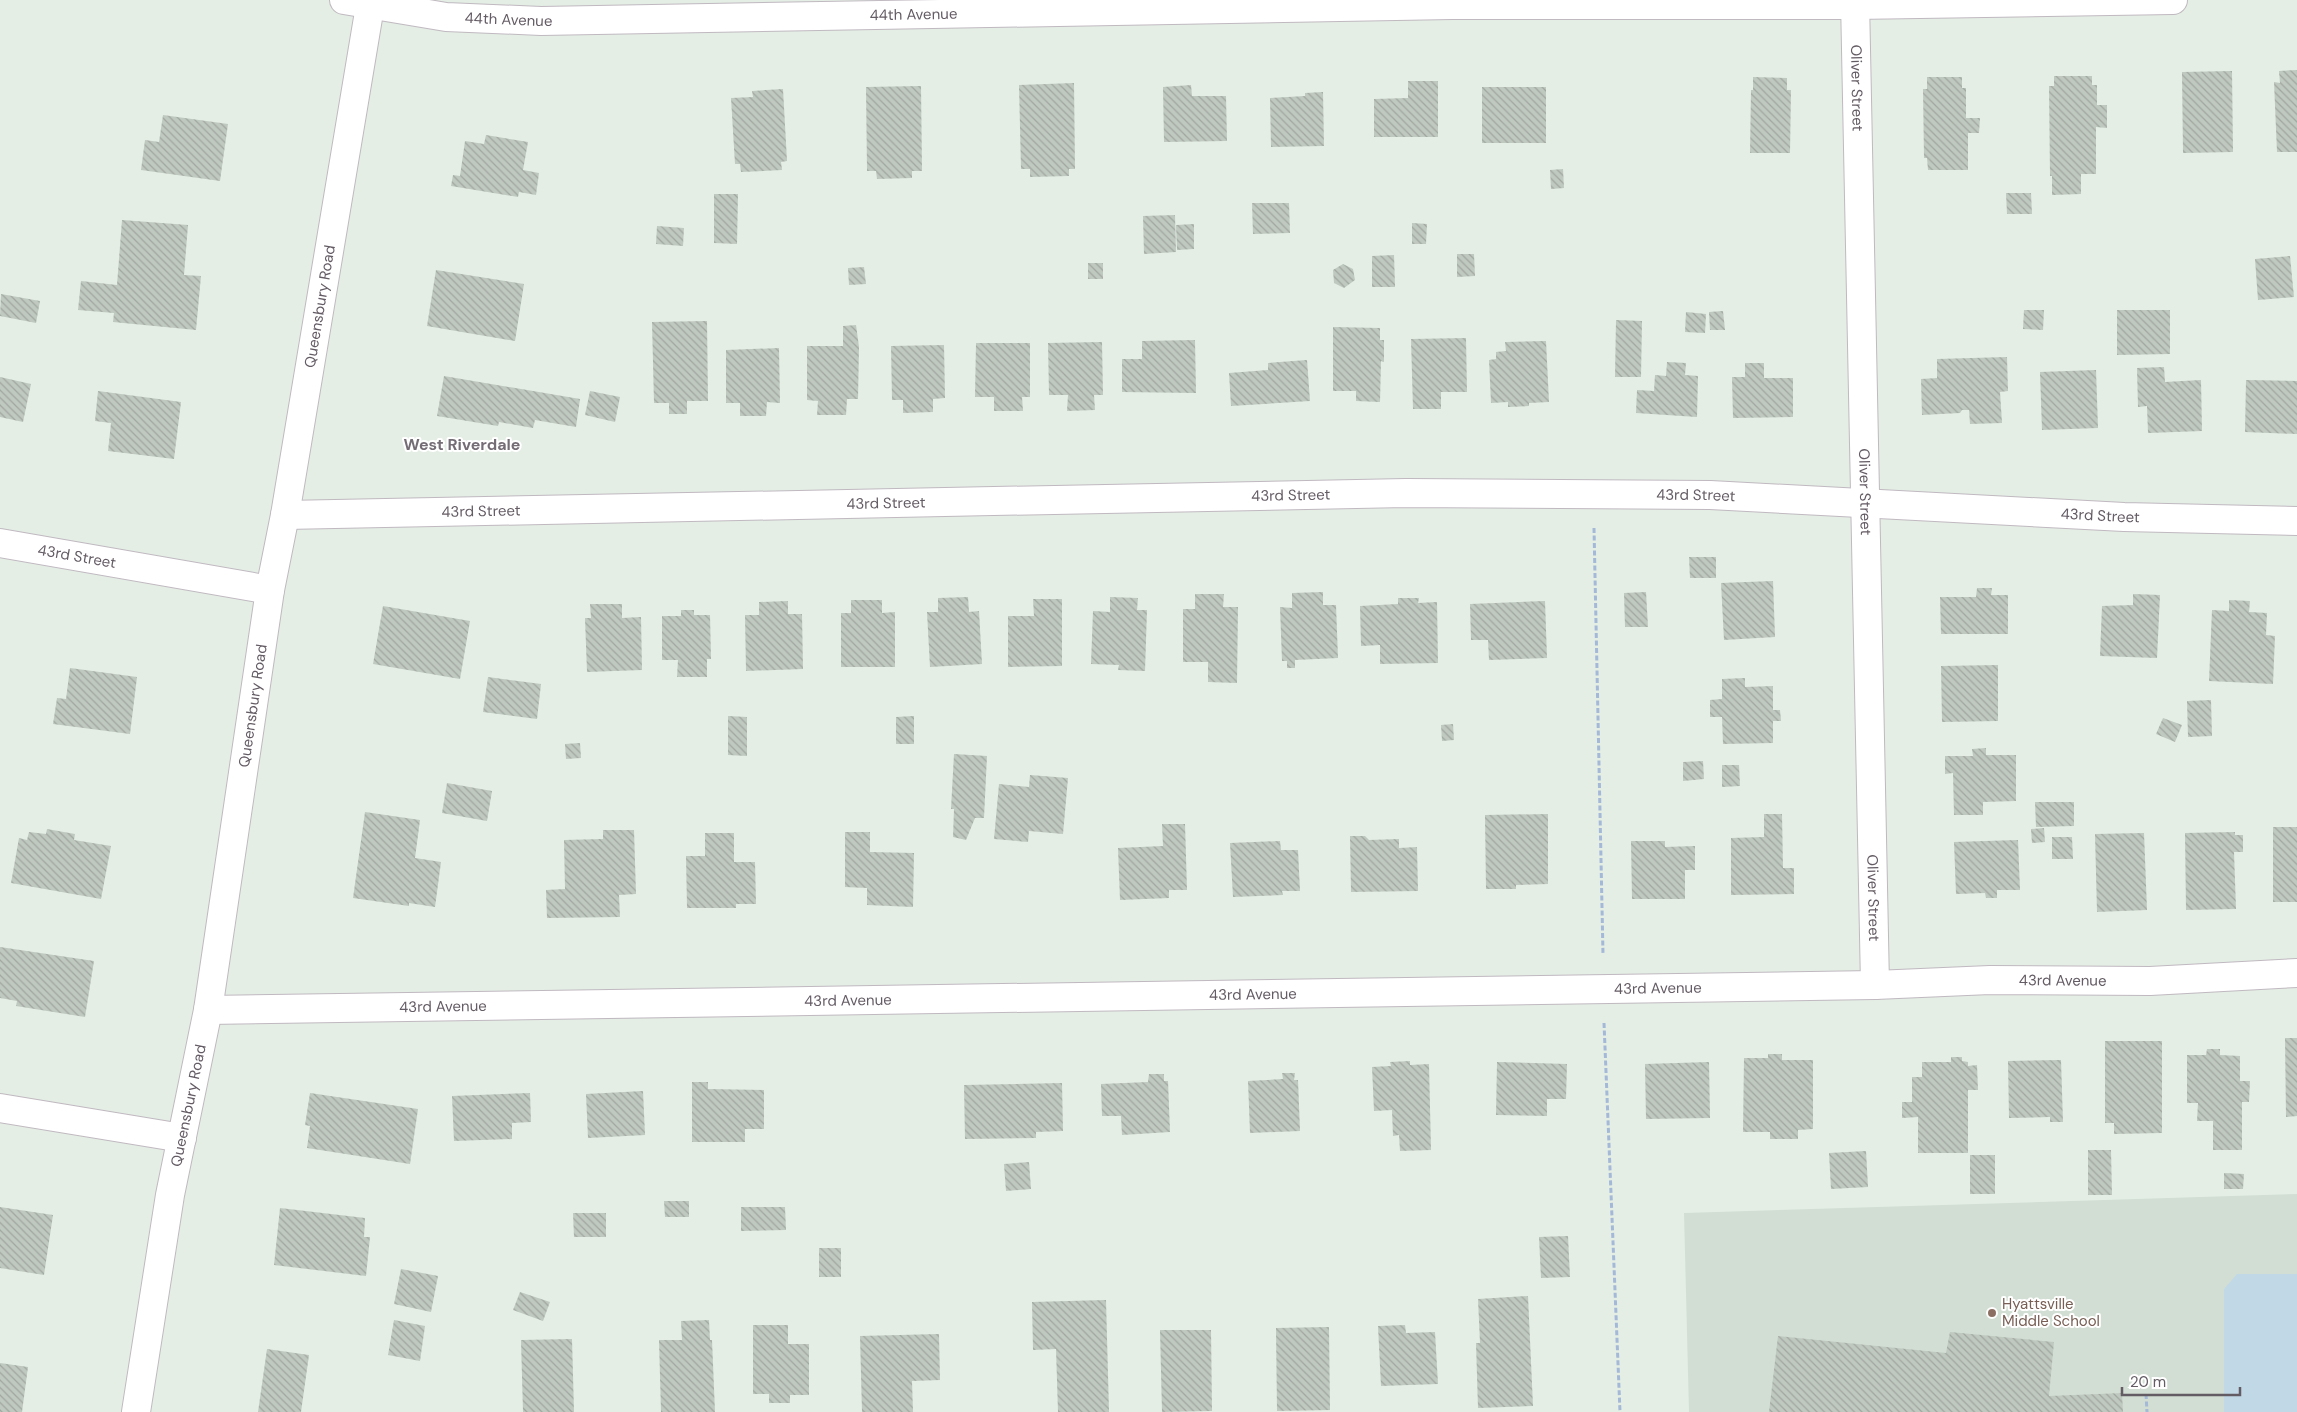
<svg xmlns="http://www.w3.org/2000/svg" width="2297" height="1412" font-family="'DM Sans',sans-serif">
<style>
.education{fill:#d2ded3}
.garden{fill:#c1d8e6}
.building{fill:url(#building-back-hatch)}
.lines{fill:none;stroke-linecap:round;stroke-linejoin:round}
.minor-casing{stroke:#c0b9c0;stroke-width:30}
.tertiary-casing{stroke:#c0b9c0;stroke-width:30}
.path{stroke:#a4b8d7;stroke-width:3;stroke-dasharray:5 2.5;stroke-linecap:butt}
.minor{stroke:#fff;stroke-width:28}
.tertiary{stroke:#fff;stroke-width:28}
.education-dot{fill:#8d6e63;stroke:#fff;stroke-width:2}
.labels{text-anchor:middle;stroke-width:4;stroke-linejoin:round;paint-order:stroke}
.street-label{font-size:15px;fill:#645c64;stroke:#fff}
.education-label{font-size:15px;fill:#785e54;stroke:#fff;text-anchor:start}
.neighbourhood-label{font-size:16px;font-weight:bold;fill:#756d76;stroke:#fff}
</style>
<defs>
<pattern id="building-back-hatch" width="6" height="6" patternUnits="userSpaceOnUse" patternTransform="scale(1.25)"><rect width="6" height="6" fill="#c0c9c0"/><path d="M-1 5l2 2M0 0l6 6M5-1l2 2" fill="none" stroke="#a0a6a0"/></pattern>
</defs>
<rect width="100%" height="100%" fill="#e4eee5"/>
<polygon class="education" points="2297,1194 2297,1412 1689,1412 1684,1213"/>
<polygon class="garden" points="2237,1274 2297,1274 2297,1412 2224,1412 2224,1289"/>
<g class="building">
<polygon points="2297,70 2297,152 2277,152 2274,82 2280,83 2279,71"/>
<polygon points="2232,71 2233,152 2183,153 2182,72"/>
<polygon points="2054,76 2092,76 2092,85 2097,85 2097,105 2107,105 2107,128 2096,127 2096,174 2081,174 2081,194 2052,195 2052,176 2050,176 2049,86 2054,86"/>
<polygon points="1753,77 1787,78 1787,90 1791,90 1790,153 1750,153 1751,90 1753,90"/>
<polygon points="1927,77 1962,77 1962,88 1966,88 1966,118 1980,118 1979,133 1968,133 1968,170 1928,170 1927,158 1924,158 1923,89 1927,89"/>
<polygon points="1408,81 1438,81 1438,137 1374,137 1374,99 1408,98"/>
<polygon points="1074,83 1075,169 1069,169 1069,176 1030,177 1030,169 1021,169 1019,85"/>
<polygon points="1191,85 1192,96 1226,96 1227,141 1164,142 1163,87"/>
<polygon points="921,86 922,171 912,171 912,178 877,179 876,171 867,171 866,87"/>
<rect x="1482" y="87" width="64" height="56"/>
<polygon points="783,89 787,161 781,162 782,170 741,172 740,164 735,164 731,98 753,97 752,91"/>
<polygon points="1323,92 1324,146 1271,147 1270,98 1305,96 1305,93"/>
<polygon points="163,115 228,124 220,181 141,170 145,140 159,142"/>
<polygon points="486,135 528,142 523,170 539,173 536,195 519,192 518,197 451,186 453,175 460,176 465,141 484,144"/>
<polygon points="1563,169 1564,188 1551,189 1550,170"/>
<polygon points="2006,193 2031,193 2032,214 2007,214"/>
<polygon points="714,194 738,194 737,244 714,243"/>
<polygon points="1252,203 1289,203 1290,233 1253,234"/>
<polygon points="1175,215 1176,252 1144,254 1143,216"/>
<polygon points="122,220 188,225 184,275 201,276 196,330 113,322 114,313 78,310 81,281 117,285"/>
<polygon points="1412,223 1427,224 1426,244 1412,244"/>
<polygon points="1194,224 1194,249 1177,250 1176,225"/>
<polygon points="657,226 684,228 683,246 656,244"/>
<polygon points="1457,254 1474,254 1475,276 1457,277"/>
<polygon points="1394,255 1395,287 1372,287 1372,256"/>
<polygon points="2290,256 2294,297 2258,300 2255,259"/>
<rect x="1088" y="263" width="15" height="16"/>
<polygon points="1343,264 1353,269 1355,280 1344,288 1334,283 1333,270"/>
<polygon points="864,267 866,284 849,285 848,268"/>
<polygon points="436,270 524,284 515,341 427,326"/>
<polygon points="1,294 40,301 36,323 0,316"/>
<polygon points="2024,310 2044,310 2043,330 2023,329"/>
<polygon points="2117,310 2170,310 2170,354 2117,355"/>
<polygon points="1723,311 1725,330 1710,330 1709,312"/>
<polygon points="1686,312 1706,314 1705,333 1685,332"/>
<polygon points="1616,320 1642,321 1641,377 1615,377"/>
<polygon points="707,321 708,401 687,401 687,414 669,414 669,403 654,403 652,322"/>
<polygon points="856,325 859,347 858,399 847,399 846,415 817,415 818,401 807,400 807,346 843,346 843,326"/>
<polygon points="1333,327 1380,328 1380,340 1384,340 1384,362 1381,361 1380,402 1356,401 1356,391 1333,391"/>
<polygon points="1466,338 1467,392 1441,392 1441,409 1413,409 1411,339"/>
<polygon points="1195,340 1196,393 1122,392 1122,359 1142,359 1142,341"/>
<polygon points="1546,341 1549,402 1529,403 1529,406 1508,407 1508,402 1491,403 1489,360 1496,359 1496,352 1506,351 1505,342"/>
<polygon points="1102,342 1103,395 1094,395 1095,410 1067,411 1068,395 1049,395 1048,343"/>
<polygon points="976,343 1030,343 1030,397 1022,397 1023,411 994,411 994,397 975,397"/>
<polygon points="944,345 945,398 933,399 933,412 903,413 903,400 892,400 891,346"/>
<polygon points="779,348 780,403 767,402 766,416 740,416 740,403 726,403 726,350"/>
<polygon points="2007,357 2008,391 2000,392 2002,423 1970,424 1969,410 1962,410 1960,413 1922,415 1921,379 1937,378 1937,359"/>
<polygon points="1307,360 1310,401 1231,406 1229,373 1268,370 1268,363"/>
<polygon points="1667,362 1686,363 1685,375 1698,376 1697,417 1636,413 1637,390 1654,391 1655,375 1666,376"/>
<polygon points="1745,363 1764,363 1764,378 1793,378 1793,417 1733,418 1732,377 1745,377"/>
<polygon points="2164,367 2165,382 2201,380 2202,431 2148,433 2147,406 2138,407 2137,368"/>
<polygon points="2096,370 2098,428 2042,430 2040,372"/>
<polygon points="444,376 580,399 576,427 535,420 533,428 499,422 498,426 437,416"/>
<polygon points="0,377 31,384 23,422 0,417"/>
<polygon points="2246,380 2297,381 2297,434 2245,432"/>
<polygon points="98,391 181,402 174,459 108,451 111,423 95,421"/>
<polygon points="590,391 620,397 615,422 585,415"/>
<polygon points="1689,557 1716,557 1716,578 1690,578"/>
<polygon points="1773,581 1775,637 1724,640 1721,583"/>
<polygon points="1977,588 1992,588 1991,595 2008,595 2008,634 1941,634 1940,597 1976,597"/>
<polygon points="1323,592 1323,605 1336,605 1338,658 1295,660 1295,668 1287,668 1287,661 1282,661 1280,607 1292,608 1292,593"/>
<polygon points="1646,592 1648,627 1625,627 1624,593"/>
<polygon points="1195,594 1224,594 1223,607 1238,607 1237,683 1208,682 1208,662 1183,662 1183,609 1195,609"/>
<polygon points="2133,594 2160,595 2157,658 2100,656 2102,606 2133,605"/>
<polygon points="968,597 969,612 979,611 982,664 930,667 927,612 938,612 938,598"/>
<polygon points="1110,597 1138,598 1137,610 1147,610 1145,671 1118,670 1119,665 1091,664 1093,611 1110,612"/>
<polygon points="1398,598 1419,598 1418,603 1437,602 1438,663 1380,664 1380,645 1361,646 1360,606 1398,604"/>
<polygon points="1033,599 1062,599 1062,666 1008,667 1008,616 1034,616"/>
<polygon points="851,600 882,600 882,613 895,612 895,667 841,667 841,613 851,613"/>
<polygon points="2229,600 2250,601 2249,612 2267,613 2266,635 2275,636 2273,684 2209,681 2212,610 2229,611"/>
<polygon points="788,601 788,614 802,614 803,669 746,671 745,615 759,615 759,602"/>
<polygon points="1545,601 1547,658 1489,660 1488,640 1471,640 1470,604"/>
<polygon points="590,604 622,604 622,618 641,617 642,670 587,672 585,618 591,618"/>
<polygon points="383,606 470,621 460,679 373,664"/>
<polygon points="681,610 694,610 694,615 710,615 711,659 707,659 707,677 677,677 678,660 662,660 662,616 681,616"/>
<polygon points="1998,665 1998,721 1942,722 1941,666"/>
<polygon points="70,668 137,677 130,734 53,724 57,698 66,699"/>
<polygon points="488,677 541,684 537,719 483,712"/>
<polygon points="1745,678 1745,687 1773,686 1773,710 1780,710 1781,721 1773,721 1773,743 1723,744 1722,717 1710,717 1710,700 1722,699 1722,679"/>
<polygon points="2211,700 2212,736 2188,737 2187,701"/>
<polygon points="728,716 747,717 747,756 728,755"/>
<polygon points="914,716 914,744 896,744 896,717"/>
<polygon points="2163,718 2182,725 2175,742 2156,734"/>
<polygon points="1453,724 1454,740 1442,741 1441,725"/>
<polygon points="580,743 581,758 566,759 565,744"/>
<polygon points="1986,748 1986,755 2016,755 2016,801 1983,802 1983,815 1954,815 1953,773 1945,774 1945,756 1973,756 1972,749"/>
<polygon points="954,754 987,756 984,818 975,818 966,840 953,837 954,809 951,809"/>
<polygon points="1703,761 1704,779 1683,781 1683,762"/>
<polygon points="1722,765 1739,765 1740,786 1722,787"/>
<polygon points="1030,775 1068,778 1063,834 1029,831 1028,842 994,839 999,784 1029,787"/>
<polygon points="447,783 492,791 487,821 442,813"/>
<polygon points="2035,802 2074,802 2074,826 2036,827"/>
<polygon points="365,812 420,820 415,858 441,862 435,907 409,903 409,906 353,898"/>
<polygon points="1548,814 1548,884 1516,885 1516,889 1486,889 1485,815"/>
<polygon points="1764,814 1782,814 1783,868 1794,868 1794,894 1731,895 1731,838 1764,837"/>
<polygon points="1162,824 1185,824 1187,890 1169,890 1169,898 1120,900 1118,848 1163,846"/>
<rect x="2273" y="827" width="24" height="75"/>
<polygon points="2044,828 2045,842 2032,843 2031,829"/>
<polygon points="47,829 75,834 74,840 111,846 101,899 11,883 19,838 27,840 29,832 46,834"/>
<polygon points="603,830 634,830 636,894 619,895 620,917 547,918 546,890 565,889 564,840 603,839"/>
<polygon points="845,832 870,832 870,852 914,853 913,907 867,905 867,888 845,887"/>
<polygon points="2235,832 2235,835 2243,835 2243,852 2234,852 2236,909 2186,910 2185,833"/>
<polygon points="705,833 734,833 734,862 755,862 756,904 736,904 736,908 687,908 686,856 705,856"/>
<polygon points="2144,833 2147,910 2097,912 2095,834"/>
<polygon points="1350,836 1365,836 1369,840 1399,839 1399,848 1417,847 1418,891 1351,892"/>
<polygon points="2052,837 2072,837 2073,859 2052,859"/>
<polygon points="2018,840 2020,890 1997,890 1997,898 1986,898 1985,893 1956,894 1954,842"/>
<polygon points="1280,841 1281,850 1298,850 1300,891 1282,891 1283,895 1233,897 1230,843"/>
<polygon points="1631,841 1665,841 1665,847 1695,846 1695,870 1685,870 1685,899 1632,899"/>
<polygon points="0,947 94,961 85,1017 16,1006 17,1001 0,998"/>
<polygon points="2285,1038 2297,1038 2297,1116 2286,1117"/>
<polygon points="2105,1041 2162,1041 2162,1133 2114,1134 2114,1123 2105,1123"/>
<polygon points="2207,1049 2220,1049 2220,1055 2240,1056 2240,1081 2250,1081 2249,1102 2242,1102 2242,1150 2213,1150 2213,1121 2197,1121 2198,1103 2187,1103 2187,1055 2206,1055"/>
<polygon points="1768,1054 1782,1054 1782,1060 1813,1060 1813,1129 1798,1130 1798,1139 1770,1139 1770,1132 1743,1132 1744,1058 1768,1058"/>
<polygon points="1951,1057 1962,1057 1962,1061 1968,1062 1968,1066 1977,1065 1978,1090 1968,1090 1968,1153 1918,1153 1918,1117 1902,1118 1902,1102 1912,1102 1912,1077 1922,1077 1922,1062 1951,1062"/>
<polygon points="2061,1060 2063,1122 2050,1122 2050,1117 2009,1118 2008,1061"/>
<polygon points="1410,1061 1410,1065 1429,1064 1431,1150 1400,1151 1399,1135 1393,1136 1392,1110 1374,1111 1372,1067 1391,1066 1390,1062"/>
<polygon points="1497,1062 1567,1064 1566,1099 1547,1099 1547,1116 1496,1115"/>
<polygon points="1709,1062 1710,1118 1646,1119 1645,1064"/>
<polygon points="1282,1073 1295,1073 1294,1080 1298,1080 1300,1131 1250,1133 1248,1081 1283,1079"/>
<polygon points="1149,1074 1164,1074 1164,1081 1168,1081 1170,1132 1122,1135 1121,1116 1102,1116 1101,1084 1148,1082"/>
<polygon points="692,1082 708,1082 708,1089 764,1090 764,1129 745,1129 745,1142 692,1142"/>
<polygon points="1062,1083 1063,1131 1036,1132 1036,1138 965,1139 964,1085"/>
<polygon points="643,1091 645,1135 588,1138 586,1094"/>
<polygon points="310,1093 418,1109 410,1164 307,1148 310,1126 305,1125"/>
<polygon points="530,1093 531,1122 512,1123 512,1139 454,1141 452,1096"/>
<polygon points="2088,1150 2111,1150 2112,1195 2088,1195"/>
<polygon points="1866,1151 1868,1187 1831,1189 1829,1153"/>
<rect x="1970" y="1155" width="25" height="39"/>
<polygon points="1029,1162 1031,1189 1006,1191 1004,1164"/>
<polygon points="2224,1173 2244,1174 2243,1189 2224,1189"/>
<polygon points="664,1201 689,1201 689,1217 665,1217"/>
<polygon points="0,1207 53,1215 44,1275 0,1268"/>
<polygon points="741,1207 785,1207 786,1230 741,1231"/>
<polygon points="280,1208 365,1218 364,1237 370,1237 366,1276 274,1265"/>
<polygon points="573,1213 606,1213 606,1237 574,1237"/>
<polygon points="1568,1236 1570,1277 1541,1278 1539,1237"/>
<rect x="819" y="1248" width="22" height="29"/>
<polygon points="401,1269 438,1276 431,1312 394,1304"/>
<polygon points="520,1292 550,1302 543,1321 513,1310"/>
<polygon points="1528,1296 1533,1406 1478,1408 1476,1343 1480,1343 1478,1299"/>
<polygon points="1106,1300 1109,1412 1058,1412 1056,1349 1033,1350 1032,1302"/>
<polygon points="394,1320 425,1326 420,1361 388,1355"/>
<polygon points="709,1320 710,1340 712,1340 715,1412 661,1412 659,1340 682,1340 681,1321"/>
<polygon points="753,1325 788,1325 788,1344 809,1344 809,1395 790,1395 790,1403 769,1403 769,1394 753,1394"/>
<polygon points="1405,1325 1406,1333 1435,1332 1438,1384 1381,1386 1378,1326"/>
<polygon points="1329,1327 1330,1410 1277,1411 1276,1328"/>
<polygon points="1160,1330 1211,1330 1212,1411 1162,1412"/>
<polygon points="1950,1332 2054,1342 2049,1396 2122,1393 2123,1412 1769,1412 1778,1336 1946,1353"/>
<polygon points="939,1334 940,1380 912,1381 913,1412 862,1412 860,1336"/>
<polygon points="572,1339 574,1412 523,1412 521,1340"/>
<polygon points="267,1349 309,1355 301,1412 258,1412"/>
<polygon points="0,1363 28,1367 22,1412 0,1412"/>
</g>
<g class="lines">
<g class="minor-casing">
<g id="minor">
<path id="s1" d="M 344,0 L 446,17 L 541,21 L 1452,5 L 1855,5 L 2173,0"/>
<path id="s2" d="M 1855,0 L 1875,985"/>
<path id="s3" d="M 285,515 L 1406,493 L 1710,495 L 2124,517 L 2297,521"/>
<path id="s4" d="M 0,543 L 270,590"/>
<path id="s5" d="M 208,1010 L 1875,985 L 1990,980 L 2150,981 L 2297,973"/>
<polyline points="0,1108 182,1138"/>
</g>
</g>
<g class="tertiary-casing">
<g id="tertiary">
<path id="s6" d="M 136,1412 L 170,1195 L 208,1010 L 270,590 L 285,515 L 371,0"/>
</g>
</g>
<g class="path">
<polyline points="1594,528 1603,954"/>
<polyline points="1604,1023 1620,1412"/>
<polyline points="2146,1394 2147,1412"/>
</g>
<use href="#minor" class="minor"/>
<use href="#tertiary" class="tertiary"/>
</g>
<circle class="education-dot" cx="1992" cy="1313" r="5"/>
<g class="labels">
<g class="street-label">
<text dy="5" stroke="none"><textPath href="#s1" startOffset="571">44th Avenue</textPath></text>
<text dy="5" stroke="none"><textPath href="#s1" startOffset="166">44th Avenue</textPath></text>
<text dy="5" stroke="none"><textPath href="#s2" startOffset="88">Oliver Street</textPath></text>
<text dy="5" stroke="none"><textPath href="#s6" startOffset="1121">Queensbury Road</textPath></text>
<text dy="5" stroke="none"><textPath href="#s2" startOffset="492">Oliver Street</textPath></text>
<text dy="5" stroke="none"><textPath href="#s3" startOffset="1006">43rd Street</textPath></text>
<text dy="5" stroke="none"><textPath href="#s3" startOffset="1411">43rd Street</textPath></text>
<text dy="5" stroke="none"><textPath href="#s3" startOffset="601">43rd Street</textPath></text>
<text dy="5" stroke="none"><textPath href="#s3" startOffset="196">43rd Street</textPath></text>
<text dy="5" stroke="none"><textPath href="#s3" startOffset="1816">43rd Street</textPath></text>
<text dy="5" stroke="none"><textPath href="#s4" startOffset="78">43rd Street</textPath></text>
<text dy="5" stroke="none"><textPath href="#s6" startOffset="716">Queensbury Road</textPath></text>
<text dy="5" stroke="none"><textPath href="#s2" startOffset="898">Oliver Street</textPath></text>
<text dy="5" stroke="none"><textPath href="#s5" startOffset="1855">43rd Avenue</textPath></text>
<text dy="5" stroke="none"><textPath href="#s5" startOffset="1450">43rd Avenue</textPath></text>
<text dy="5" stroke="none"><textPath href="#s5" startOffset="1045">43rd Avenue</textPath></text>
<text dy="5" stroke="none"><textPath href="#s5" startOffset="640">43rd Avenue</textPath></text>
<text dy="5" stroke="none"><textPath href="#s5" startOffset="235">43rd Avenue</textPath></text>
<text dy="5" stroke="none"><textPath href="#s6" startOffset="311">Queensbury Road</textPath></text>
</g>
<g class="education-label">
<text x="2002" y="1309">Hyattsville<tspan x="2002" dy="17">Middle School</tspan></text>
</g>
<g class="neighbourhood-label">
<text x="462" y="450">West Riverdale</text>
</g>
</g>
<path d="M2122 1387v8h118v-8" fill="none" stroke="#645c64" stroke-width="2.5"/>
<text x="2130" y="1387" font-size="15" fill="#645c64" stroke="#ffffff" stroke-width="4" paint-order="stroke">20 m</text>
</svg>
